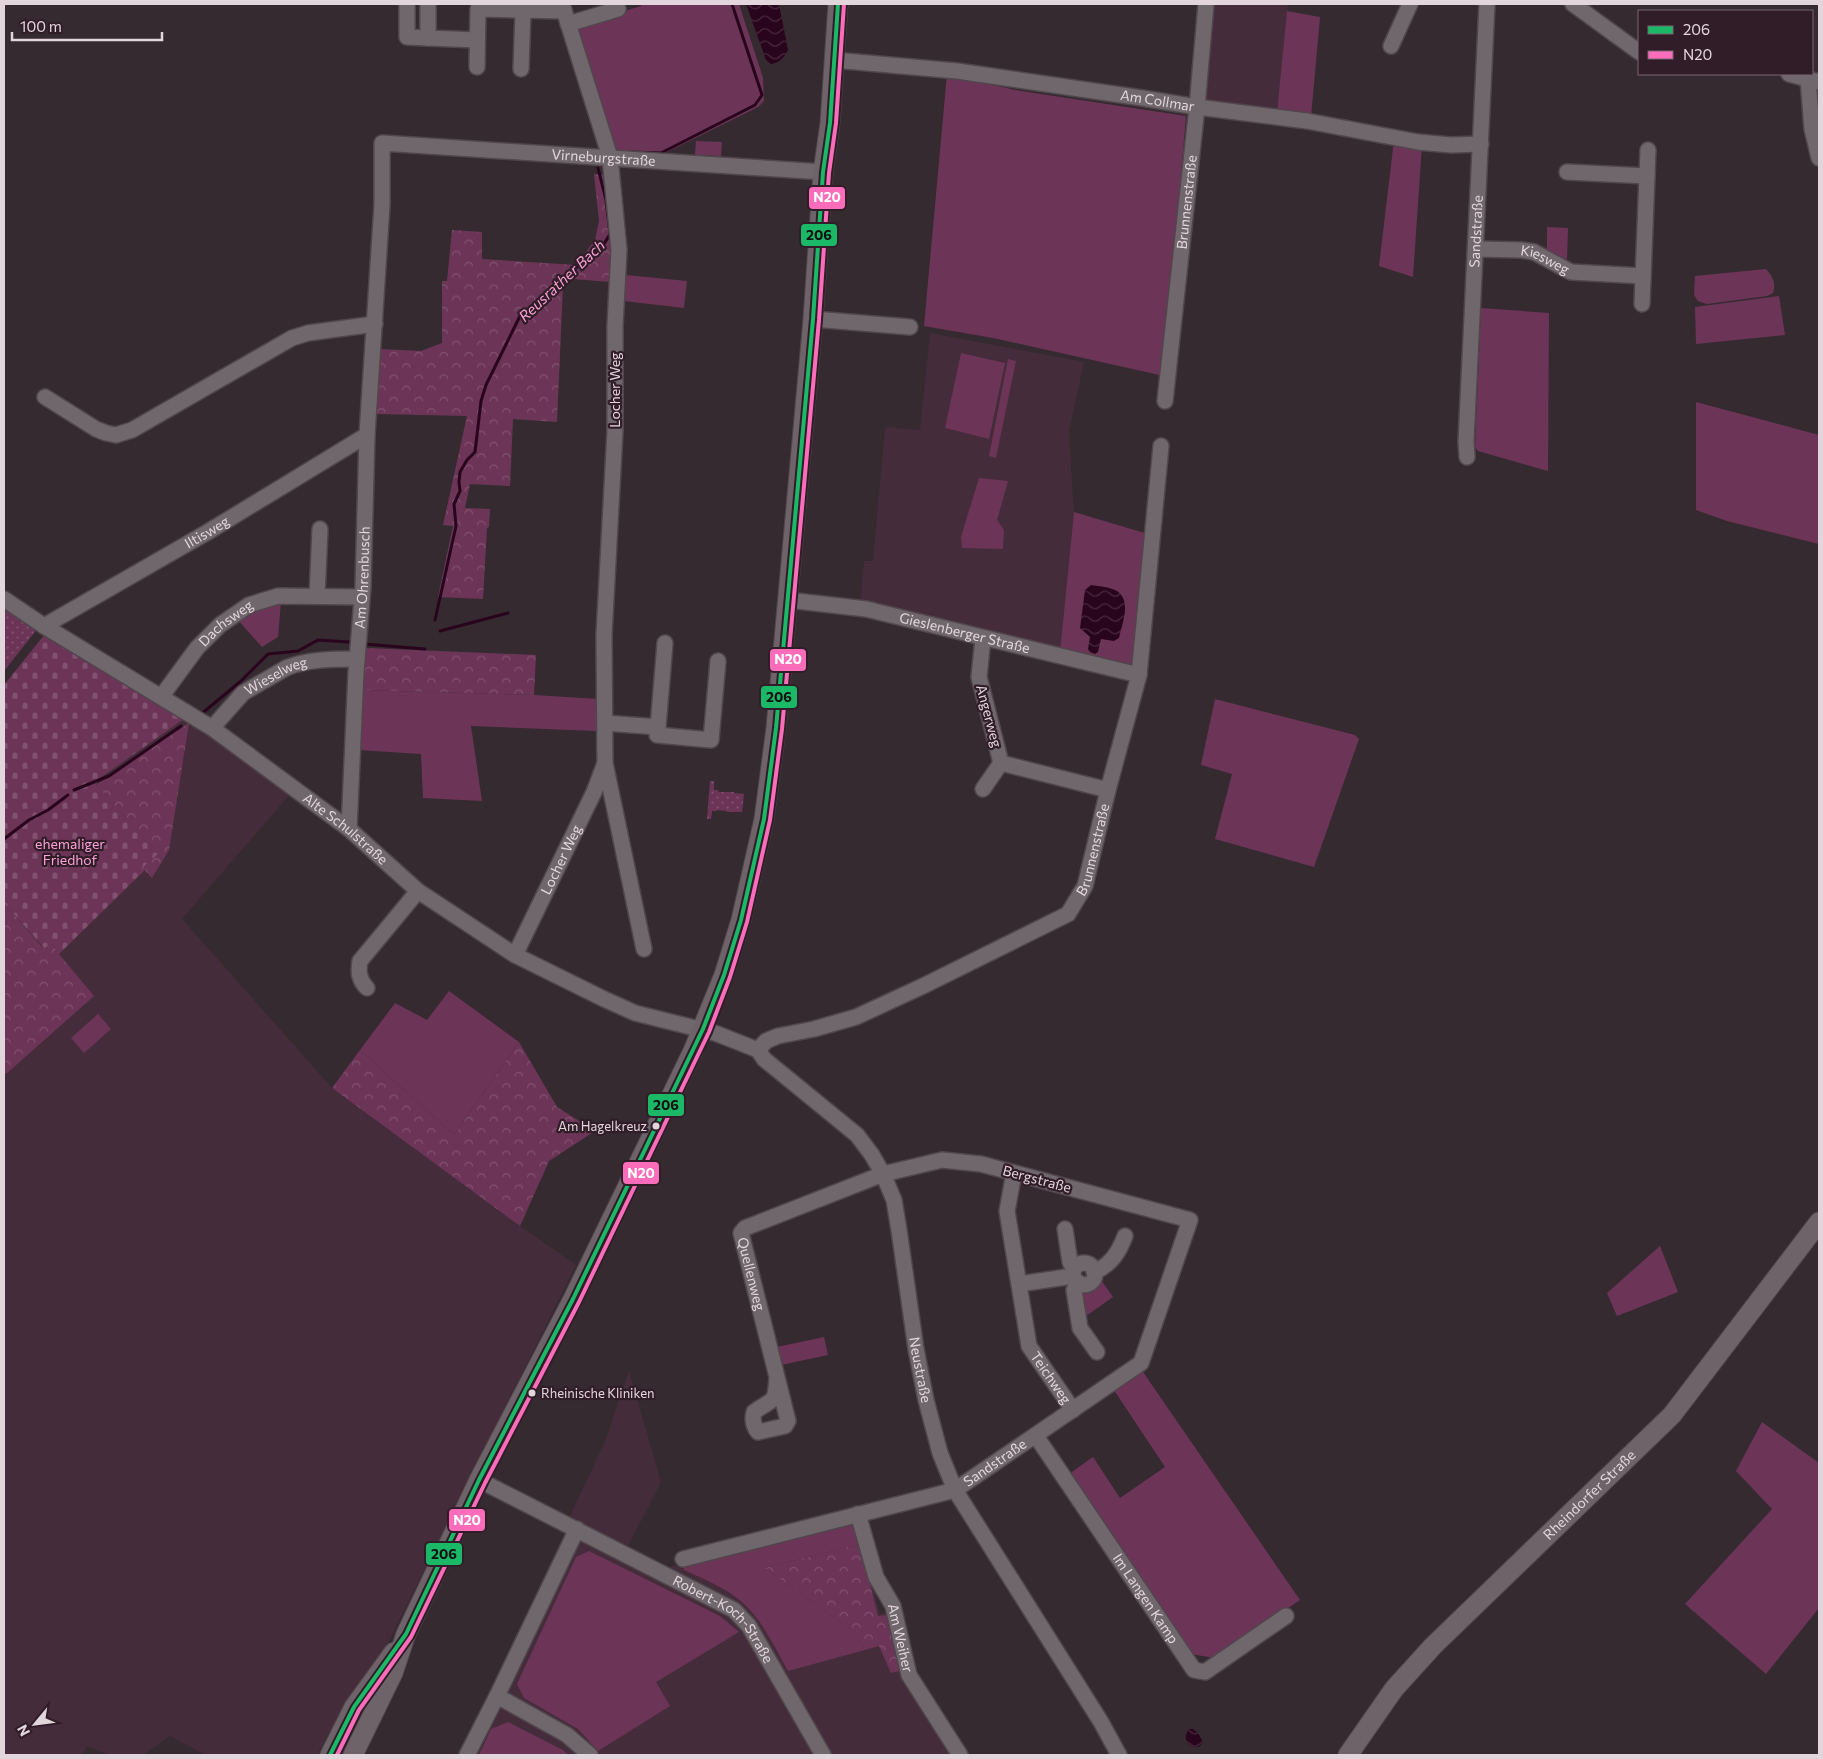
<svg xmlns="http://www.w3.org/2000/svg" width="1823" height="1759" font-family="Commissioner,sans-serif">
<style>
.built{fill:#442c3a}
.green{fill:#6c3557}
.forest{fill:url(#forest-crowns)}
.cemetery{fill:url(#cemetery-stones)}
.garden{fill:url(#garden-dots)}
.water{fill:url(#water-waves)}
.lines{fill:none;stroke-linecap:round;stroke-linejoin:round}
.stream{stroke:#29051d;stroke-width:3}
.minor-casing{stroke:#50464c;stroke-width:18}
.major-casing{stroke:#50464c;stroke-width:21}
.minor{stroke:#70676c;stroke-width:15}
.major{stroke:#6f636a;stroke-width:19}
.bus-1-casing{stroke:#301d28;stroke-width:8}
.bus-2-casing{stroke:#301d28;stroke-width:8}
.bus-1{stroke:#1ab867;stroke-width:4}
.bus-2{stroke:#fb6dba;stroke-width:4}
.bus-dot{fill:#e3d5dc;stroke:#301d28;stroke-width:2}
.labels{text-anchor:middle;stroke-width:4.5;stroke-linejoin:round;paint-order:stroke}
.bus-label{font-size:13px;fill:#e3d5dc;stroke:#301d28;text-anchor:end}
.street-label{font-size:14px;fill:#e3d5dc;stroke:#301d28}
.park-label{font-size:14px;fill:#fba1d7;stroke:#301d28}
.water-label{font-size:15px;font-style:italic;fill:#fba1d7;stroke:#301d28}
.line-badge{stroke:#301d28;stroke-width:2}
.badge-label{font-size:14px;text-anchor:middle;font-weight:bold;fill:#fff}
.pale-badge-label{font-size:14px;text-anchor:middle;font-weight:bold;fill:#111}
</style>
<defs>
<pattern id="forest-crowns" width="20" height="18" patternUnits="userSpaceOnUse" patternTransform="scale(1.25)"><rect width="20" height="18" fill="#6c3557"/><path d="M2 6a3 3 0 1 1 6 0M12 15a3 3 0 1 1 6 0" fill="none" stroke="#81516f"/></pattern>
<pattern id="cemetery-stones" width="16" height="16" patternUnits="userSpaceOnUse" patternTransform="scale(1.25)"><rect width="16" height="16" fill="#6c3557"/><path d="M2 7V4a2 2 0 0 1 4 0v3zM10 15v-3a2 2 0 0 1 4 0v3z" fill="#81516f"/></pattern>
<pattern id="garden-dots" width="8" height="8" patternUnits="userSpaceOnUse" patternTransform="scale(1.25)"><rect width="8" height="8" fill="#6c3557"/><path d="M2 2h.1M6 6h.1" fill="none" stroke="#81516f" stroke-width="1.8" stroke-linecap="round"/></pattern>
<pattern id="water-waves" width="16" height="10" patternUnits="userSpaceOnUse" patternTransform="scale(1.25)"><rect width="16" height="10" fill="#29051d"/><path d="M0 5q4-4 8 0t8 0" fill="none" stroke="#48293d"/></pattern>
</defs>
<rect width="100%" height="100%" fill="#362a31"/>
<g class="built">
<polygon points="1212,4 1288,4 1277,112 1203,101"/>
<polygon points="930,333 1084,362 1069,431 1074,512 1060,652 860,607 864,561 873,561 885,427 920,430"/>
<polygon points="45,634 219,741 292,792 182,919 332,1088 520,1226 576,1265 382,1655 348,1699 317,1755 206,1755 170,1736 143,1755 110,1755 87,1746 82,1755 4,1755 4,687"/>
<polygon points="629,1371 661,1482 628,1546 570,1516 605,1442"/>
<polygon points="855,1521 880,1614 888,1611 953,1755 468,1755 569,1534 644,1573"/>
</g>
<g class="green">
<polygon points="641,4 739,4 763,78 764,101 758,107 661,155 617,153 577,26 641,6"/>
<polygon points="1287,11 1320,17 1311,117 1277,112"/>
<polygon points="947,74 1015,90 1186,116 1164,376 993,338 924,326"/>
<polygon points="1394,140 1422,145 1413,277 1379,266"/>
<polygon points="696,141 722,142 721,156 695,155"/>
<polygon points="1547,227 1568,228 1567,259 1559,258 1547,252"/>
<path d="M 1766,269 C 1773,277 1776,283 1773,293 L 1767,296 L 1707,304 L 1698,301 L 1694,295 L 1695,276 Z"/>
<polygon points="626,275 687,281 684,308 624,301"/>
<polygon points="1779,296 1785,335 1696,344 1695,307"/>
<polygon points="1481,308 1549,313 1548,471 1478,451 1475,447"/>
<polygon points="961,353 1005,363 989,439 945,428"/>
<polygon points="1008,359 1016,361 996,458 989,456"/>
<polygon points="1696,402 1819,435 1819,544 1727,521 1696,510"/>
<polygon points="979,478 1008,481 997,520 1004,530 1003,549 962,548 961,537"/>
<polygon points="1074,512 1148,534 1135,666 1130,670 1060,652"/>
<polygon points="281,601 278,637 262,647 237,619 246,613"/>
<polygon points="362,690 534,695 598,699 596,731 471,726 482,801 423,798 421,754 359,750"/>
<polygon points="1215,699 1355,735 1359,739 1314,867 1215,839 1232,774 1201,765"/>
<polygon points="449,991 519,1042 454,1135 360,1050 395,1003 427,1020"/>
<polygon points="98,1014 111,1029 84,1053 71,1038"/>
<polygon points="1660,1246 1678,1292 1617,1316 1607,1293"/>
<polygon points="1099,1277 1113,1297 1086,1316 1082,1316 1081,1289 1093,1287"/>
<polygon points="824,1337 828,1355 781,1365 777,1347"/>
<polygon points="1135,1372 1143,1372 1300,1600 1215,1658 1190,1654 1069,1474 1093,1457 1120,1498 1165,1467 1112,1387"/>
<polygon points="1762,1422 1819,1463 1819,1608 1766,1674 1685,1604 1772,1509 1736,1471"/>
<path d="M 854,1523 L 860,1544 L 765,1568 L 853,1631 L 865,1650 L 788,1671 C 775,1648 763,1621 743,1603 C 728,1589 702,1578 684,1570 L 684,1566 Z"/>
<polygon points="589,1551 720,1616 739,1632 656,1682 670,1706 598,1751 578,1729 524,1698 517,1684 576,1557"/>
<polygon points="508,1722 563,1750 568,1755 479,1755 491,1729"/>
</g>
<g class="forest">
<polygon points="594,174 604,175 610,238 610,282 573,279 563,286 557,422 513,419 510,486 470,484 465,508 490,509 489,527 487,528 483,599 438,597 453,526 443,525 467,416 377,414 379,349 421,351 442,343 442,281 447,281 452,230 482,232 482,259 576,265 595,240 599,221"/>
<polygon points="366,648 536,655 534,695 362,690"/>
<polygon points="189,723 169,850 152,878 142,867 158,854 96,785"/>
<polygon points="4,903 43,948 52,944 59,954 94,996 7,1073 4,1074"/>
<polygon points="519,1042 557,1107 595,1131 549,1161 520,1226 332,1088 360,1050 454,1135"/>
<polygon points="860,1544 878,1616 886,1615 900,1671 891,1673 879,1646 865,1650 853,1631 765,1568"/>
</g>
<polygon class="cemetery" points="45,634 184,719 100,778 96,785 158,854 143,867 145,870 59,954 52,944 44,948 4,903 4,685"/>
<g class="garden">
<polygon points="4,606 38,628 4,671"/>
<polygon points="710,781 714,781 714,790 718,790 719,792 734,792 734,793 744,794 742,812 727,812 727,811 717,810 717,811 712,811 711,819 707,819"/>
</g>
<g class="water">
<path d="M 746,4 L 779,4 L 788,50 C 785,57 779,63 771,64 L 766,60 Z"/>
<path d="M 1091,585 C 1098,586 1108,587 1115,590 C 1133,599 1122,624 1119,638 L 1114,641 L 1101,639 L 1098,652 L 1095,654 L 1090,652 L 1088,649 L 1090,637 L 1080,628 L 1085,590 Z"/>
<path d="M 1189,1729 L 1193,1729 L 1198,1733 L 1203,1742 L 1199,1747 C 1187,1748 1182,1738 1189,1729 Z"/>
</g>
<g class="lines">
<g class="stream">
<polyline points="628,152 661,153 755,105 762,95 732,4"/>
<polyline points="435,620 456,526 454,504 460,491 459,482 460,472 467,460 475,452 481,401 486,385 520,316 604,244 610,234 606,200 598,168"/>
<polyline points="440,631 508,613"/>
<polyline points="364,644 425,649"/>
<polyline points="200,715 241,681 268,654 298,651 318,640 349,642"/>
<polyline points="74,790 109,776 181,726"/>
<polyline points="4,839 29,820 48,810 68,795"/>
</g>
<g class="minor-casing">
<g id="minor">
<polyline points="407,4 407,37 428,38"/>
<polyline points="428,4 428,38 477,40"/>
<polyline points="1573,4 1639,52"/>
<polyline points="568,24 618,9"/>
<polyline points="1391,46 1410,4"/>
<path id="s1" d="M 834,60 L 957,71 L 1142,98 L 1197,107 L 1307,121 L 1418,142 L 1451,145 L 1481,144"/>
<polyline points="477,67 478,9 564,11"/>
<polyline points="521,69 523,11"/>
<polyline points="1789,74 1819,82"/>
<polyline points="1808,79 1812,129 1819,158"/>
<polyline points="1567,172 1647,176"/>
<path id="s2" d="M 1476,249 L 1521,250 L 1534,252 L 1571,272 L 1643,276"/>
<polyline points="1642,304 1648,150"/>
<polyline points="813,319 910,327"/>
<polyline points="45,397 96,429 106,433 116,435 132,430 292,338 308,333 375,324"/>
<path id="s3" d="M 1165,401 L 1197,107 L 1206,4"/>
<path id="s4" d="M 1467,457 L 1466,442 L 1487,4"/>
<polyline points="317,596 320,529"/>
<path id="s5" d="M 4,599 L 44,626 L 212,728 L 349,829 L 418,891 L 515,955 L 604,999 L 635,1013 L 715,1033 L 758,1050 L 764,1059 L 857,1135 L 872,1155 L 883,1174 L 894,1200 L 899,1230 L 916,1349 L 926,1400 L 940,1453 L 955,1490 L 1101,1722 L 1119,1755"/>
<path id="s6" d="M 788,600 L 866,609 L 1139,675"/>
<path id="s7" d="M 44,626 L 206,533 L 367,435"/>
<path id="s8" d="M 161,697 L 197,648 L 220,625 L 249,605 L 278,596 L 362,597"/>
<polyline points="605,723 658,727 665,643"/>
<polyline points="658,727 657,735 711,740 718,661"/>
<path id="s9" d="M 212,728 L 243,693 L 286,668 C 307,659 334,659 357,659"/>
<polyline points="605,763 644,949"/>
<polyline points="1001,763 1108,790"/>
<polyline points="983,789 1001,763 979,677 983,638"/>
<path id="s10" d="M 349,829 L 356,672 L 363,587 L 367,435 L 382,205 L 382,143 L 823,172"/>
<path id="s11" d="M 515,955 L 594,792 L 605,763 L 604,635 L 615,431 L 615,326 L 619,250 L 610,157 L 562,4"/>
<path d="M 367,988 C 359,980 358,972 360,961 L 418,891"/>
<path id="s12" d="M 758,1050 L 766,1041 L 778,1036 L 814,1029 L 856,1017 L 923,986 L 1068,914 L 1085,886 L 1108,790 L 1139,675 L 1161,446"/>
<path id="s13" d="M 1014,1173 L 1007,1211 L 1029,1346 L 1073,1410"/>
<polyline points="1065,1229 1070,1262 1074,1269"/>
<circle cx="1084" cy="1274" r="11"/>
<path d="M 1094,1272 C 1111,1265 1119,1252 1125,1236"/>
<polyline points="1078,1282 1074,1290 1080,1328 1097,1352"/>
<polyline points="1019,1284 1073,1276"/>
<path id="s14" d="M 1036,1436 L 1194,1670 L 1205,1672 L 1286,1616"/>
<path id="s15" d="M 479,1480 L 734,1610 L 749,1626 L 823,1755"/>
<path id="s16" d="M 858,1514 L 876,1577 L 893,1606 L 909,1675 L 960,1755"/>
<polyline points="577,1529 497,1696 567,1735 590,1755"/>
<path id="s17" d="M 683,1559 L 955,1490 L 1141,1363 L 1190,1220 L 981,1164 L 942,1160 L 883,1174 L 745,1228 L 741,1233 L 777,1377 C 775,1406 774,1397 754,1412 C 752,1420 753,1426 758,1432 L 785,1426 L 788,1421 L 777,1377"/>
<polyline points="467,1755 497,1696"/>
</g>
</g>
<g class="major-casing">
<g id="major">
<polyline points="330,1755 354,1707 394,1652"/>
<polyline points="353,1755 393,1673 406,1634 479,1480 573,1299 693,1051 724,975 741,920 764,819 776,728 813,319 823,172 830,123 838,4"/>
<path id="s18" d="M 1348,1755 L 1394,1689 L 1433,1646 L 1672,1415 L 1819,1222"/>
</g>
</g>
<use href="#minor" class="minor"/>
<use href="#major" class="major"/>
<g class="bus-1-casing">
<polyline id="bus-1" points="330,1755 354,1707 406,1634 479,1480 573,1299 703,1029 724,975 741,920 764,819 776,728 813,319 823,172 830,123 838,4"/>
</g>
<g class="bus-2-casing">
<polyline id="bus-2" points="337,1755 359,1710 411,1637 485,1483 579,1302 709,1032 730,977 747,922 770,820 782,729 819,320 829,173 836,123 844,4"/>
</g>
<use href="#bus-1" class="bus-1"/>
<use href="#bus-2" class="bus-2"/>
</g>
<g class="bus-dot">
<circle cx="656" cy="1126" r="4.5"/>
<circle cx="532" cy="1393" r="4.5"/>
</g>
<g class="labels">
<g class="bus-label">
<text x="647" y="1131">Am Hagelkreuz</text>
<text x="541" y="1398" text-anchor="start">Rheinische Kliniken</text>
</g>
<g class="street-label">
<text dy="5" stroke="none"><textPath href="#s1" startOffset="326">Am Collmar</textPath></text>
<text dy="5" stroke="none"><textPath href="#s10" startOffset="909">Virneburgstraße</textPath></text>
<text dy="5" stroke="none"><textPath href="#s3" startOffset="200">Brunnenstraße</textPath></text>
<text dy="5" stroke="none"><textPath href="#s4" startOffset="226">Sandstraße</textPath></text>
<text dy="5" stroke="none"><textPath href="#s2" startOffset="71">Kiesweg</textPath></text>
<text transform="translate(615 390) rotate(-90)" y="5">Locher Weg</text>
<text dy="5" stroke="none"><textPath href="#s7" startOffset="188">Iltisweg</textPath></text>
<text dy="5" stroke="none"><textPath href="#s10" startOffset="252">Am Ohrenbusch</textPath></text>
<text dy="5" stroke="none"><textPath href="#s8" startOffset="99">Dachsweg</textPath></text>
<text dy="5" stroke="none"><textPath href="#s6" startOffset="180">Gieslenberger Straße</textPath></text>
<text dy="5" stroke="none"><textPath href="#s9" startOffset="84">Wieselweg</textPath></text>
<text transform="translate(989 716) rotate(75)" y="5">Angerweg</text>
<text dy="5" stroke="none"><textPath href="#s5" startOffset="412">Alte Schulstraße</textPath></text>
<text dy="5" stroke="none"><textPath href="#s12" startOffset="411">Brunnenstraße</textPath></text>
<text dy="5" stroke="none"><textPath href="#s11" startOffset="106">Locher Weg</textPath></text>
<text transform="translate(1037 1179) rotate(15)" y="5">Bergstraße</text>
<text dy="5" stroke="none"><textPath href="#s17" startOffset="1170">Quellenweg</textPath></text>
<text dy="5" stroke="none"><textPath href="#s5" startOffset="1264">Neustraße</textPath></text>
<text dy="5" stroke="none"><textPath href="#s13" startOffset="214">Teichweg</textPath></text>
<text dy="5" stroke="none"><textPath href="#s17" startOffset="329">Sandstraße</textPath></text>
<text dy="5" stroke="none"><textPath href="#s18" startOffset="356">Rheindorfer Straße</textPath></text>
<text dy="5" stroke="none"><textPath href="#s14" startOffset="196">Im Langen Kamp</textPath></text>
<text dy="5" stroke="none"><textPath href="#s15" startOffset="284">Robert-Koch-Straße</textPath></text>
<text dy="5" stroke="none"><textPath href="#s16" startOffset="132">Am Weiher</textPath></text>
</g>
<g class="park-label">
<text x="70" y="849">ehemaliger<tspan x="70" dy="16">Friedhof</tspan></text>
</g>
<g class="water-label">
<text transform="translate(562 281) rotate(-43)" y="5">Reusrather Bach</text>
</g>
</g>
<g class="line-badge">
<rect x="808" y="186" width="38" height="24" rx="5" fill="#fb6dba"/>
<rect x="800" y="223" width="38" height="24" rx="5" fill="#1ab867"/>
<rect x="769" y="648" width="38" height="24" rx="5" fill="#fb6dba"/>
<rect x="760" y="685" width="38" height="24" rx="5" fill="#1ab867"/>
<rect x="647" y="1093" width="38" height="24" rx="5" fill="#1ab867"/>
<rect x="622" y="1161" width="38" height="24" rx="5" fill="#fb6dba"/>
<rect x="448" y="1508" width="38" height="24" rx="5" fill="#fb6dba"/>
<rect x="425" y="1542" width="38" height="24" rx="5" fill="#1ab867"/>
</g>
<g class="badge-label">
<text x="827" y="202">N20</text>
<text x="788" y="664">N20</text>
<text x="641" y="1178">N20</text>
<text x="467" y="1525">N20</text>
</g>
<g class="pale-badge-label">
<text x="819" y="240">206</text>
<text x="779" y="702">206</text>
<text x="666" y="1110">206</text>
<text x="444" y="1559">206</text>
</g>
<rect width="1823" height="1759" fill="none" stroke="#e3d5dc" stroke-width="10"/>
<rect x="1638" y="10" width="175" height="65" fill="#301d28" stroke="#786770"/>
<rect x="1648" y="26" width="25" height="8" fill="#1ab867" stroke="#786770"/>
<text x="1683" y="35" font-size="15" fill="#e3d5dc">206</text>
<rect x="1648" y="51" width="25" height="8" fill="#fb6dba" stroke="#786770"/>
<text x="1683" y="60" font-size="15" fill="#e3d5dc">N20</text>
<g transform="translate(35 1724) rotate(241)" stroke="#301d28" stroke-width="4" paint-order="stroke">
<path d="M0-4L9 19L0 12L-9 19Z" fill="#e3d5dc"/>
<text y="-8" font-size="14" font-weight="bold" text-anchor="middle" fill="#e3d5dc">N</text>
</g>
<path d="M12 32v8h150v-8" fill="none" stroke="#e3d5dc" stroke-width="2.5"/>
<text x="20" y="32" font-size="15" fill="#e3d5dc" stroke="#301d28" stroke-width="4" paint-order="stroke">100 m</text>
</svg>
